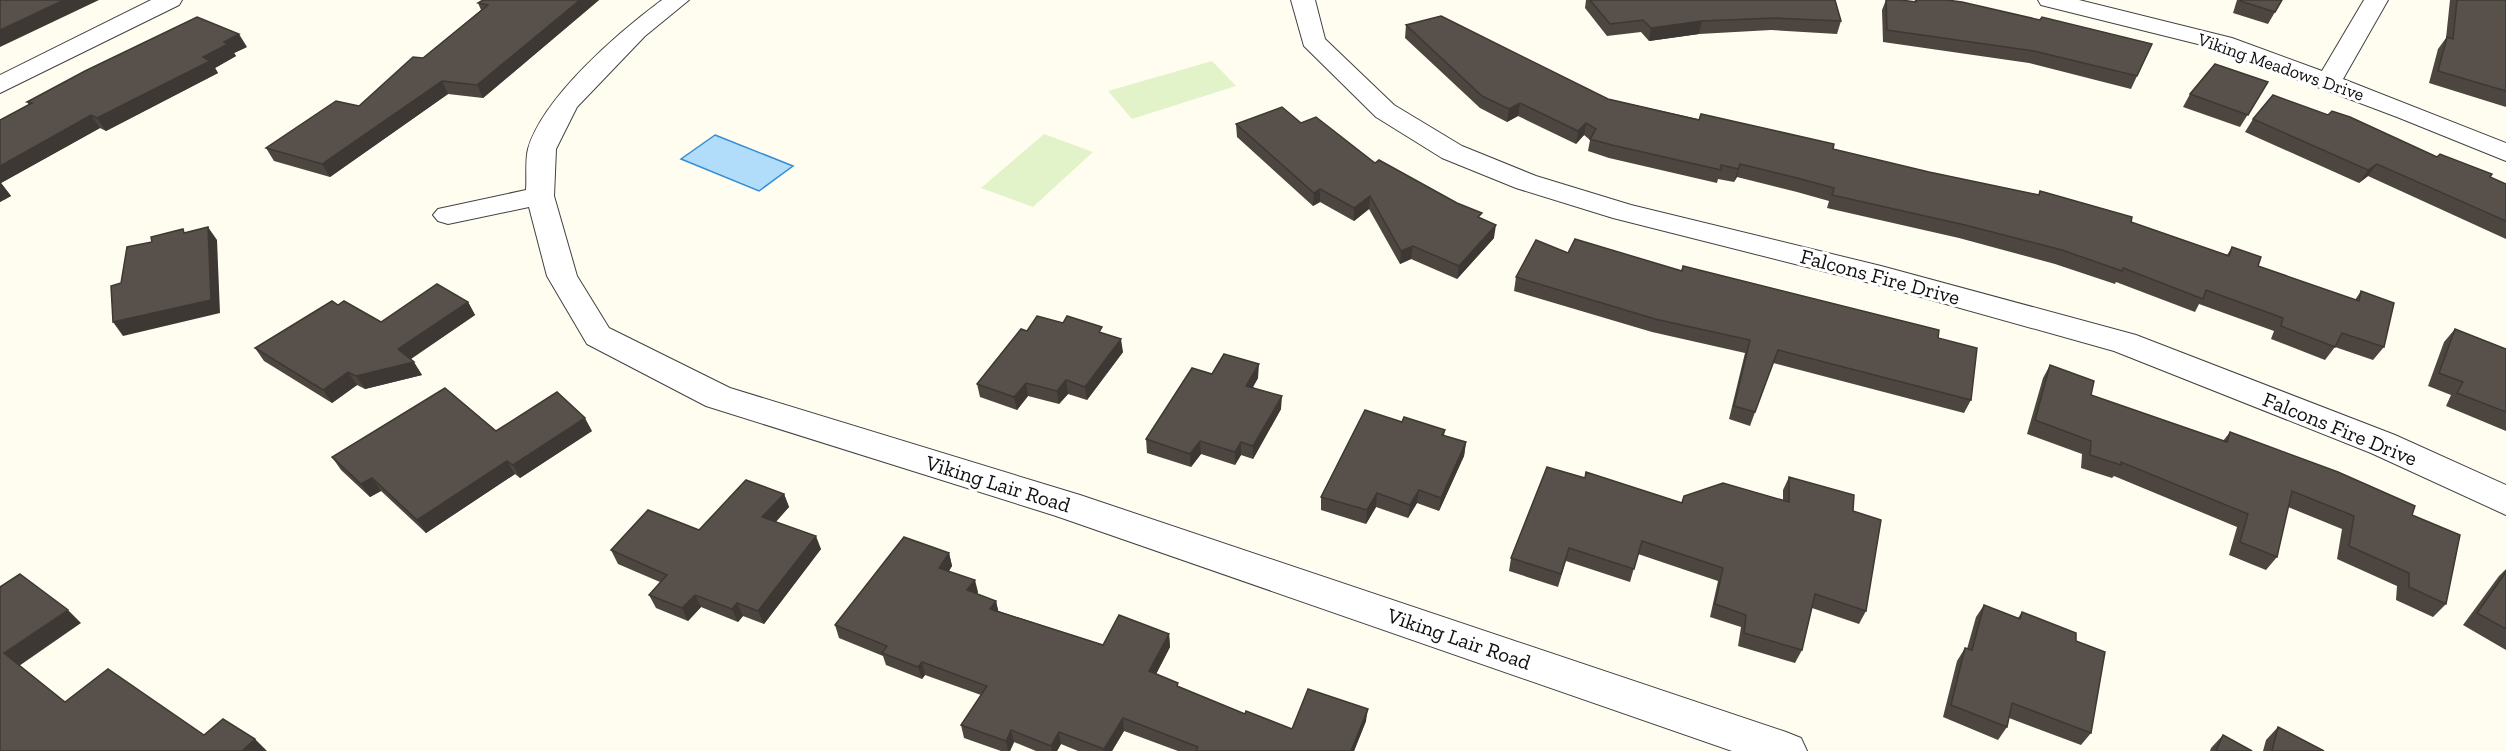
<svg xmlns="http://www.w3.org/2000/svg" width="2506" height="751" font-family="'Zilla Slab',serif">
<style>
.pitch{fill:#e3f3c9}
.water{fill:#b1dcfa;stroke:#338ed7;stroke-width:1.5}
.lines{fill:none;stroke-linecap:round;stroke-linejoin:round}
.street-casing{stroke:#424242;stroke-width:2}
.street{fill:#fff;fill-rule:evenodd}
.wall{fill:#4c4540}
.shaded-wall{fill:#3e3834}
.building{fill:#58504a;stroke:#3e3834;stroke-width:1.5}
.labels{text-anchor:middle;stroke-width:6;stroke-linejoin:round;paint-order:stroke}
.far-street-label{font-size:18px;fill:#0f0f0f;stroke:#fff}
.street-label{font-size:21px;fill:#0f0f0f;stroke:#fff}
</style>
<rect width="100%" height="100%" fill="#fffdf0"/>
<g class="pitch">
<polygon points="1212,61 1236,86 1132,119 1108,91"/>
<polygon points="1044,134 1093,152 1033,207 981,188"/>
</g>
<polygon class="water" points="715,135 793,166 759,191 681,159"/>
<g class="lines">
<g class="street-casing">
<g id="street">
<polygon points="151,0 182,0 179,5 0,93 0,75"/>
<path d="M 662,0 L 689,0 L 645,36 L 577,107 L 556,149 L 554,196 L 577,276 L 609,328 L 730,388 L 1080,495 L 1786,732 L 1801,738 L 1807,751 L 1732,751 L 1056,516 L 706,406 L 587,344 L 547,276 L 529,207 L 448,224 L 438,221 L 433,215 L 438,209 L 526,190 C 527,177 525,161 528,149 C 543,97 619,32 662,0 Z"/>
<polygon points="1291,0 1315,0 1325,39 1394,105 1462,146 1536,176 1631,205 1881,266 2136,335 2395,435 2506,485 2506,515 2371,453 2114,351 1878,285 1613,218 1516,188 1442,158 1376,117 1304,46"/>
<polygon points="2038,0 2079,0 2232,38 2322,71 2364,0 2388,0 2343,79 2506,143 2506,161 2397,117 2214,48 2041,5"/>
</g>
</g>
<use href="#street" class="street"/>
</g>
<g class="wall">
<polygon points="599,0 483,98 448,94 330,177 274,161 266,148 359,106 423,58 481,10 478,3"/>
<polygon points="1586,0 1835,0 1841,21 1837,34 1771,30 1699,34 1649,41 1641,32 1607,36 1585,8"/>
<polygon points="1886,0 1901,0 1914,2 1915,0 1947,0 2137,76 2131,89 2029,63 1883,42 1882,10"/>
<polygon points="2237,0 2282,0 2268,24 2233,13"/>
<polygon points="2450,0 2506,0 2506,107 2429,83 2438,49 2446,38"/>
<polygon points="1406,25 1608,99 1833,149 1929,172 2038,195 2040,191 2227,255 2232,247 2258,266 2355,300 2361,291 2384,347 2373,360 2335,347 2325,360 2271,339 2274,331 2199,304 2195,312 2116,282 2115,284 2055,264 1959,238 1827,208 1829,201 1797,192 1737,177 1734,182 1718,179 1717,183 1609,158 1588,151 1590,140 1584,135 1576,144 1518,116 1507,122 1480,108 1405,38"/>
<polygon points="247,47 234,53 236,56 215,68 218,73 106,131 100,128 1,183 11,196 0,202 0,120 29,105 27,102"/>
<polygon points="2268,82 2240,127 2183,107 2190,94"/>
<polygon points="2253,119 2437,157 2506,184 2506,239 2368,176 2359,183 2245,132"/>
<polygon points="1301,123 1481,219 1494,238 1457,279 1411,259 1400,264 1369,209 1354,221 1320,202 1313,206 1237,137 1236,124"/>
<polygon points="1568,253 1681,271 1683,266 1938,338 1971,400 1964,413 1773,363 1750,426 1729,419 1745,353 1652,332 1514,291 1516,277"/>
<polygon points="468,302 475,315 411,359 422,375 365,389 357,385 332,403 264,361 255,348 338,305 381,322"/>
<polygon points="2455,329 2506,349 2506,431 2446,406 2451,395 2428,386 2444,342"/>
<polygon points="1027,331 1103,333 1123,352 1087,400 1068,394 1059,404 1028,396 1017,410 980,397 977,384"/>
<polygon points="2050,365 2091,395 2223,441 2230,432 2412,515 2446,604 2433,617 2396,600 2397,586 2337,559 2342,529 2288,507 2277,557 2266,570 2229,555 2237,527 2114,476 2112,478 2081,468 2082,454 2027,434 2043,378"/>
<polygon points="1212,374 1258,378 1253,387 1281,409 1253,459 1241,455 1235,465 1201,454 1191,467 1147,453 1146,439"/>
<polygon points="1402,422 1445,430 1444,436 1466,442 1464,456 1439,511 1417,503 1408,518 1376,507 1366,524 1321,510 1321,497"/>
<polygon points="496,431 592,431 520,478 515,474 426,533 381,491 370,497 341,470 332,457"/>
<polygon points="1789,477 1853,511 1866,611 1859,624 1812,608 1802,650 1795,663 1738,646 1741,627 1710,617 1718,581 1638,554 1630,582 1566,561 1558,587 1509,571 1511,558 1585,478 1681,503 1684,496 1783,500 1783,490"/>
<polygon points="784,494 789,507 775,522 821,549 764,624 743,616 738,622 701,607 688,621 656,608 649,595 660,582 618,564 611,550 699,530"/>
<polygon points="949,553 952,566 949,571 978,592 977,594 996,601 998,611 1103,645 1169,634 1170,647 1156,674 1179,687 1245,714 1292,729 1366,721 1354,751 1178,751 1124,731 1112,751 1078,751 1061,744 1057,751 1036,751 1014,742 1010,751 1001,751 964,738 961,725 981,695 925,675 922,679 886,665 883,656 839,638 835,625"/>
<polygon points="2506,569 2506,650 2463,625 2499,576"/>
<polygon points="1984,605 2018,618 2022,612 2076,641 2091,733 2081,745 2009,718 2007,727 1998,740 1943,717 1957,661 1965,648 1967,649 1976,617"/>
<polygon points="2278,727 2324,751 2263,751 2266,740"/>
<polygon points="2223,735 2252,751 2210,751 2211,748"/>
</g>
<g class="shaded-wall">
<polygon points="64,0 99,0 0,47 0,30"/>
<polygon points="580,0 599,0 483,98 477,85"/>
<polygon points="1702,21 1699,34 1649,41 1651,28"/>
<polygon points="239,34 247,47 234,53 236,56 215,68 218,73 106,131 97,118 203,57 224,42"/>
<polygon points="442,81 448,94 330,177 322,164"/>
<polygon points="1520,103 1518,116 1507,122 1509,109"/>
<polygon points="91,115 100,128 1,183 11,196 0,202 0,166"/>
<polygon points="1586,123 1584,135 1576,144 1578,131"/>
<polygon points="1740,164 1737,177 1734,182 1738,169"/>
<polygon points="2377,164 2368,176 2359,183 2368,170"/>
<polygon points="1320,189 1320,202 1313,206 1314,193"/>
<polygon points="1370,196 1369,209 1354,221 1354,208"/>
<polygon points="1496,225 1494,238 1457,279 1459,266"/>
<polygon points="208,227 217,240 220,313 123,336 113,322"/>
<polygon points="1413,246 1411,259 1400,264 1401,251"/>
<polygon points="468,302 475,315 406,362 398,349"/>
<polygon points="1121,339 1123,352 1087,400 1085,387"/>
<polygon points="414,362 422,375 365,389 356,376"/>
<polygon points="1259,364 1258,378 1246,399 1246,386"/>
<polygon points="348,372 357,385 332,403 323,390"/>
<polygon points="1066,380 1068,394 1059,404 1057,391"/>
<polygon points="1026,383 1028,396 1017,410 1014,397"/>
<polygon points="1282,396 1281,409 1253,459 1253,446"/>
<polygon points="585,418 592,431 520,478 513,465"/>
<polygon points="1200,441 1201,454 1191,467 1190,454"/>
<polygon points="1241,442 1241,455 1235,465 1235,452"/>
<polygon points="1466,442 1464,456 1439,511 1441,498"/>
<polygon points="507,461 515,474 426,533 417,520"/>
<polygon points="372,478 381,491 370,497 361,484"/>
<polygon points="1419,490 1417,503 1408,518 1410,505"/>
<polygon points="1377,493 1376,507 1366,524 1367,510"/>
<polygon points="784,494 789,507 768,531 762,517"/>
<polygon points="816,536 821,549 764,624 758,611"/>
<polygon points="949,553 952,566 942,581 939,568"/>
<polygon points="975,580 978,592 970,603 967,590"/>
<polygon points="695,595 701,607 688,621 682,608"/>
<polygon points="996,601 999,614 990,609"/>
<polygon points="737,603 743,616 738,622 732,609"/>
<polygon points="68,610 81,623 19,666 4,653"/>
<polygon points="1169,634 1170,647 1151,684 1149,671"/>
<polygon points="922,662 925,675 922,679 918,667"/>
<polygon points="1368,709 1366,721 1354,751 1351,751"/>
<polygon points="1123,718 1124,731 1112,751 1105,751 1104,749"/>
<polygon points="1011,730 1014,742 1010,751 1008,751 1006,741"/>
<polygon points="1059,732 1061,744 1057,751 1052,751 1051,746"/>
<polygon points="255,739 267,751 242,751"/>
</g>
<g class="building">
<polygon points="0,0 64,0 0,30"/>
<polygon points="483,0 580,0 477,85 442,81 322,164 266,148 336,101 359,106 413,57 423,58 488,5 478,3"/>
<polygon points="1590,0 1835,0 1841,21 1775,18 1702,21 1651,28 1643,20 1610,24"/>
<polygon points="1886,0 1901,0 1916,2 1916,0 1947,0 1962,2 2040,20 2042,17 2152,44 2137,76 2034,51 1887,30"/>
<polygon points="2241,0 2282,0 2275,12 2240,1"/>
<polygon points="2457,0 2506,0 2506,91 2438,71 2447,37 2453,39"/>
<polygon points="1441,16 1608,99 1699,120 1701,114 1834,144 1833,149 1929,172 2039,195 2040,191 2132,217 2131,222 2229,256 2232,247 2261,257 2258,266 2359,301 2361,291 2394,303 2384,347 2342,333 2335,347 2281,326 2283,318 2206,290 2203,299 2123,268 2122,271 2062,250 1965,225 1832,195 1834,188 1801,179 1740,164 1738,169 1721,165 1721,170 1612,145 1590,139 1596,129 1586,123 1578,131 1520,103 1509,109 1482,96 1406,25"/>
<polygon points="197,17 239,34 224,42 228,44 203,57 210,61 97,118 91,115 0,166 0,120 32,103 27,102 85,71"/>
<polygon points="2215,64 2268,82 2248,115 2190,94"/>
<polygon points="2273,95 2328,115 2332,111 2350,117 2437,157 2440,154 2492,174 2490,177 2506,184 2506,221 2377,164 2368,170 2253,119"/>
<polygon points="1282,107 1301,123 1316,117 1375,163 1379,160 1457,203 1482,213 1478,217 1496,225 1459,266 1413,246 1401,251 1370,196 1354,208 1320,189 1314,193 1236,124"/>
<polygon points="208,227 211,300 113,322 111,286 121,283 127,247 152,242 151,237 183,229 184,233"/>
<polygon points="1575,239 1682,271 1683,266 1939,330 1938,338 1977,348 1971,400 1778,350 1755,412 1734,406 1750,340 1655,319 1516,277 1536,240 1568,253"/>
<polygon points="437,284 468,302 398,349 414,362 356,376 348,372 323,390 255,348 332,301 338,305 344,301 381,322"/>
<polygon points="1037,316 1063,323 1067,316 1102,327 1099,332 1121,339 1085,387 1066,380 1057,391 1026,383 1014,397 977,384 1021,329 1027,331"/>
<polygon points="2455,329 2506,349 2506,412 2457,393 2463,382 2439,373"/>
<polygon points="1224,354 1259,364 1246,386 1282,396 1253,446 1241,442 1235,452 1200,441 1190,454 1146,439 1192,368 1212,374"/>
<polygon points="2050,365 2094,381 2091,395 2227,442 2230,432 2338,472 2415,506 2412,515 2460,535 2446,604 2409,587 2409,573 2349,546 2354,516 2292,491 2277,557 2240,542 2248,514 2121,462 2121,465 2090,455 2091,441 2035,420"/>
<polygon points="445,388 496,431 557,392 585,418 513,465 507,461 417,520 372,478 361,484 332,457"/>
<polygon points="1365,410 1402,422 1404,417 1445,430 1442,435 1466,442 1441,498 1419,490 1410,505 1377,493 1367,510 1321,497"/>
<polygon points="1547,467 1585,478 1586,472 1682,503 1684,496 1723,483 1789,502 1789,477 1854,495 1853,511 1881,520 1866,611 1815,594 1802,650 1744,633 1746,615 1715,604 1723,568 1642,541 1634,569 1569,548 1561,574 1511,558"/>
<polygon points="746,480 784,494 762,517 816,536 758,611 737,603 732,609 695,595 682,608 649,595 667,575 611,550 648,510 699,530"/>
<polygon points="904,537 949,553 939,568 975,580 967,590 996,601 990,609 1103,645 1119,615 1169,634 1149,671 1178,683 1177,686 1245,714 1246,711 1292,729 1308,689 1368,709 1351,751 1196,751 1198,747 1123,718 1104,749 1059,732 1051,746 1011,730 1006,741 961,725 987,686 922,662 918,667 882,653 887,646 835,625"/>
<polygon points="2506,572 2506,629 2477,613"/>
<polygon points="20,574 68,610 4,653 65,702 108,669 204,735 223,719 255,739 242,751 0,751 0,587"/>
<polygon points="1984,605 2020,619 2022,612 2076,633 2076,641 2105,652 2091,733 2012,703 2007,727 1951,705 1965,648 1972,650"/>
<polygon points="2278,727 2324,751 2272,751"/>
<polygon points="2223,735 2252,751 2216,751"/>
</g>
<g class="labels">
<g class="far-street-label">
<text transform="translate(2281 67) rotate(19)" y="6">Viking Meadows Drive</text>
</g>
<g class="street-label">
<text transform="translate(1880 277) rotate(15)" y="7">Falcons Fire Drive</text>
<text transform="translate(2340 429) rotate(22)" y="7">Falcons Fire Drive</text>
<text transform="translate(998 484) rotate(17)" y="7">Viking Lair Road</text>
<text transform="translate(1459 639) rotate(19)" y="7">Viking Lair Road</text>
</g>
</g>
</svg>
